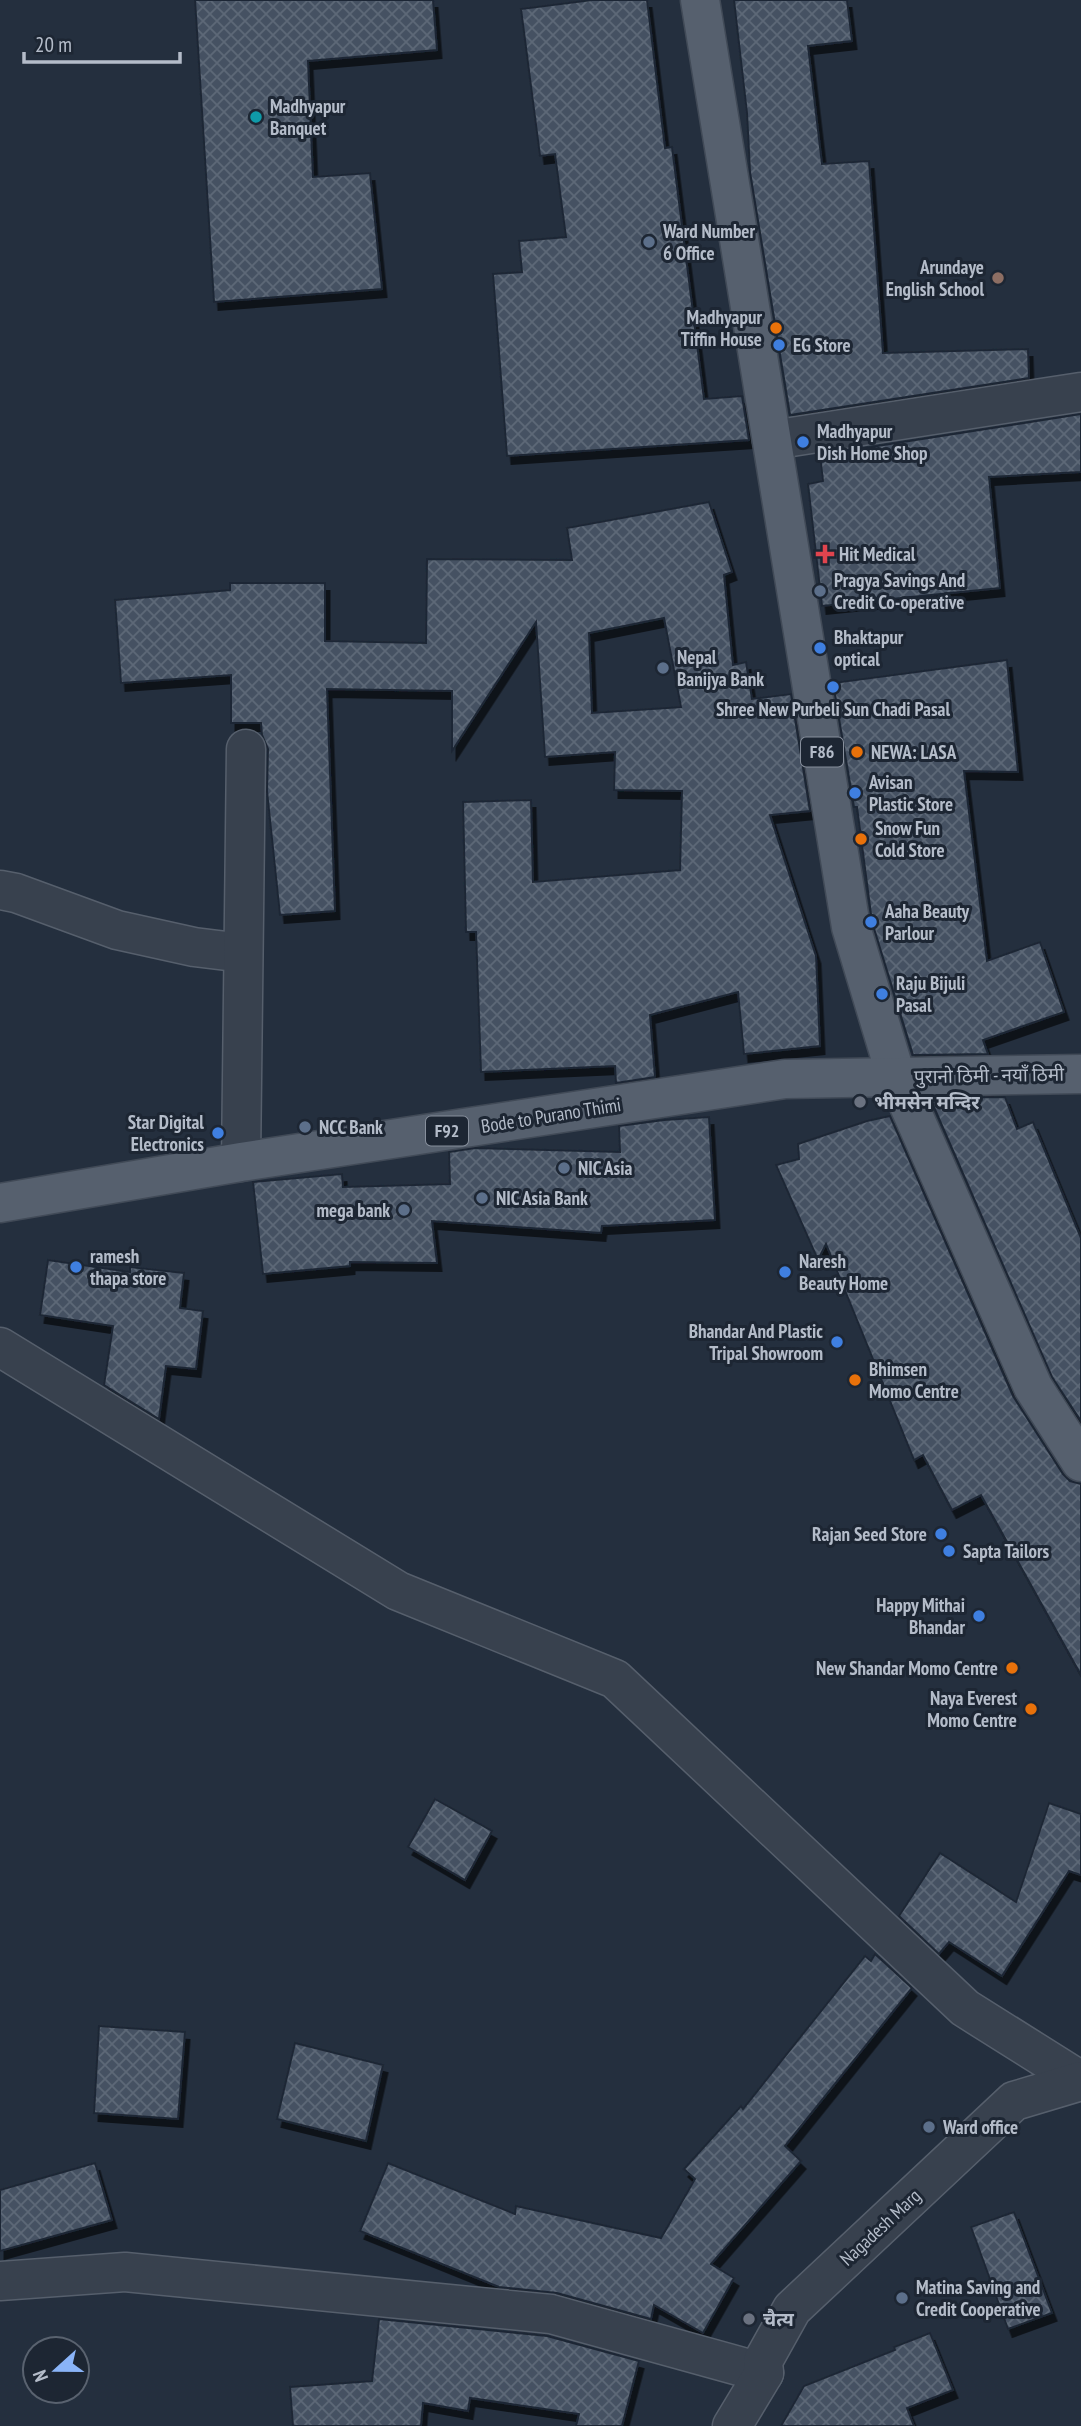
<svg xmlns="http://www.w3.org/2000/svg" width="1081" height="2426" font-family="'PT Sans Narrow','Noto Sans Devanagari',sans-serif">
<style>
.building{fill:url(#building-cross-hatch);stroke:#1f2835;stroke-width:2;fill-rule:evenodd;filter:url(#shadow)}
.lines{fill:none;stroke-linecap:round;stroke-linejoin:round}
.minor-casing{stroke:#565f6c;stroke-width:41}
.major-casing{stroke:#414a57;stroke-width:41}
.minor{stroke:#38414e;stroke-width:38}
.major{stroke:#56606e;stroke-width:38}
.culture-dot{fill:#0f9aa8;stroke:#1d2633;stroke-width:2.5}
.service-dot{fill:#5c6f8a;stroke:#1d2633;stroke-width:2.5}
.education-dot{fill:#8d6e63;stroke:#1d2633;stroke-width:2.5}
.food-dot{fill:#e8710a;stroke:#1d2633;stroke-width:2.5}
.shop-dot{fill:#3f7fe0;stroke:#1d2633;stroke-width:2.5}
.health-dot{fill:#e0444e;stroke:#1d2633;stroke-width:2.5}
.worship-dot{fill:#6b7280;stroke:#1d2633;stroke-width:2.5}
.labels{text-anchor:middle;stroke-width:6;stroke-linejoin:round;paint-order:stroke}
.shield{fill:#1d2633;stroke:#878f9c;stroke-width:2}
.shield-label{font-size:18px;font-weight:bold;fill:#b4bcc9}
.poi-label{font-size:19px;font-weight:bold;fill:#b4bcc9;stroke:#1d2633;text-anchor:start}
.street-label{font-size:19px;fill:#b4bcc9;stroke:#1d2633}
</style>
<defs>
<pattern id="building-cross-hatch" width="8" height="8" patternUnits="userSpaceOnUse" patternTransform="scale(1.75)"><rect width="8" height="8" fill="#455162"/><path d="M0 0l8 8M0 8l8-8" fill="none" stroke="#5d6877"/></pattern>
<filter id="shadow"><feDropShadow dx="4.5" dy="8" stdDeviation="0" flood-color="#0009"/></filter>
</defs>
<rect width="100%" height="100%" fill="#242f3e"/>
<g class="building">
<polygon points="195,0 433,0 437,50 308,61 313,177 370,173 382,289 214,302"/>
<polygon points="592,0 647,0 665,148 672,147 704,399 742,396 749,440 507,456 493,274 522,272 519,241 566,237 555,154 540,156 521,9"/>
<polygon points="734,0 847,0 852,41 808,46 822,164 869,161 883,353 1028,349 1029,378 790,415 750,172 747,113"/>
<polygon points="1081,414 1081,472 989,477 1000,588 822,606 808,484 823,481 820,455"/>
<path d="M 709,502 L 732,572 L 724,575 L 733,665 L 746,662 L 752,699 L 791,694 L 810,811 L 770,815 L 816,956 L 820,1046 L 744,1054 L 738,992 L 650,1015 L 655,1077 L 616,1083 L 615,1066 L 481,1072 L 476,932 L 466,932 L 463,802 L 531,800 L 533,882 L 680,870 L 682,791 L 614,790 L 615,752 L 545,757 L 536,622 L 452,751 L 452,691 L 327,689 L 335,911 L 280,915 L 267,791 L 268,749 L 262,735 L 261,723 L 231,723 L 231,675 L 121,683 L 115,600 L 230,590 L 230,583 L 325,583 L 325,641 L 426,643 L 427,559 L 572,560 L 567,528 ZM 664,618 L 681,707 L 592,713 L 589,633 Z"/>
<polygon points="1007,660 1018,772 964,771 987,961 1040,942 1064,1012 983,1040 988,1054 913,1055 872,922 857,807 854,807 833,683"/>
<polygon points="1005,1097 1017,1129 1033,1122 1081,1238 1081,1421 1052,1377 930,1098"/>
<polygon points="890,1116 1013,1396 1063,1474 1070,1481 1081,1484 1081,1675 981,1495 952,1510 923,1455 914,1460 826,1244 818,1260 776,1165 799,1159 798,1144 867,1121"/>
<polygon points="709,1117 715,1220 602,1226 601,1233 432,1221 437,1263 350,1262 350,1266 263,1274 253,1182 342,1174 343,1187 450,1184 449,1152 475,1148 620,1152 619,1126 664,1120"/>
<polygon points="48,1260 130,1272 130,1267 184,1273 180,1308 203,1311 196,1369 166,1366 159,1419 104,1385 113,1326 40,1315"/>
<polygon points="435,1799 492,1831 465,1880 408,1847"/>
<polygon points="1049,1803 1081,1814 1081,1875 1069,1871 1002,1976 949,1942 939,1954 899,1916 940,1853 1016,1902"/>
<polygon points="875,1954 912,1988 785,2146 801,2161 711,2264 734,2278 703,2333 654,2305 651,2319 557,2293 499,2287 360,2231 388,2163 515,2214 516,2206 661,2238 695,2179 684,2169 741,2106 743,2109 865,1956 871,1961"/>
<polygon points="99,2026 185,2032 178,2119 94,2113"/>
<polygon points="295,2043 383,2065 366,2141 277,2119"/>
<polygon points="95,2163 112,2220 0,2251 0,2190"/>
<polygon points="1014,2212 1052,2313 1008,2329 971,2227"/>
<polygon points="379,2319 547,2336 639,2361 622,2426 576,2426 579,2414 470,2398 468,2411 423,2403 421,2426 293,2426 290,2387 372,2381"/>
<polygon points="930,2333 953,2390 907,2408 914,2426 781,2426 804,2386 895,2350 894,2347"/>
</g>
<g class="lines">
<g class="minor-casing">
<g id="minor">
<polyline points="772,440 1081,392"/>
<polyline points="0,890 16,893 117,930 194,947 243,953"/>
<polyline points="241,1162 246,749"/>
<polyline points="0,1347 398,1591 615,1679 965,2008 1081,2081"/>
<polyline points="0,2281 125,2272 551,2314 764,2373"/>
<polyline points="732,2426 764,2373 763,2361 792,2309 1014,2101 1081,2081"/>
</g>
</g>
<g class="major-casing">
<g id="major">
<polyline points="700,0 851,927 896,1076 1033,1387 1081,1462"/>
<polyline points="0,1203 241,1162 785,1079 1081,1074"/>
</g>
</g>
<use href="#minor" class="minor"/>
<use href="#major" class="major"/>
</g>
<circle class="culture-dot" cx="256" cy="117" r="7"/>
<g class="service-dot">
<circle cx="649" cy="242" r="7"/>
<circle cx="820" cy="591" r="7"/>
<circle cx="663" cy="668" r="7"/>
<circle cx="305" cy="1127" r="7"/>
<circle cx="564" cy="1168" r="7"/>
<circle cx="482" cy="1198" r="7"/>
<circle cx="404" cy="1210" r="7"/>
<circle cx="929" cy="2127" r="7"/>
<circle cx="902" cy="2298" r="7"/>
</g>
<circle class="education-dot" cx="998" cy="278" r="7"/>
<g class="food-dot">
<circle cx="776" cy="328" r="7"/>
<circle cx="857" cy="752" r="7"/>
<circle cx="861" cy="839" r="7"/>
<circle cx="855" cy="1380" r="7"/>
<circle cx="1012" cy="1668" r="7"/>
<circle cx="1031" cy="1709" r="7"/>
</g>
<g class="shop-dot">
<circle cx="779" cy="345" r="7"/>
<circle cx="803" cy="442" r="7"/>
<circle cx="820" cy="648" r="7"/>
<circle cx="833" cy="687" r="7"/>
<circle cx="855" cy="793" r="7"/>
<circle cx="871" cy="922" r="7"/>
<circle cx="882" cy="994" r="7"/>
<circle cx="218" cy="1133" r="7"/>
<circle cx="76" cy="1267" r="7"/>
<circle cx="785" cy="1272" r="7"/>
<circle cx="837" cy="1342" r="7"/>
<circle cx="941" cy="1534" r="7"/>
<circle cx="949" cy="1551" r="7"/>
<circle cx="979" cy="1616" r="7"/>
</g>
<path class="health-dot" d="M821.5 543.5h7v7h7v7h-7v7h-7v-7h-7v-7h7z"/>
<g class="worship-dot">
<circle cx="860" cy="1102" r="7"/>
<circle cx="749" cy="2319" r="7"/>
</g>
<g class="labels">
<g class="shield">
<rect x="801" y="737.5" width="42" height="29" rx="5"/>
<rect x="426" y="1116.5" width="42" height="29" rx="5"/>
</g>
<g class="shield-label">
<text x="822" y="758">F86</text>
<text x="447" y="1137">F92</text>
</g>
<g class="poi-label">
<text x="270" y="113">Madhyapur<tspan x="270" dy="22">Banquet</tspan></text>
<text x="663" y="238">Ward Number<tspan x="663" dy="22">6 Office</tspan></text>
<text x="984" y="274" text-anchor="end">Arundaye<tspan x="984" dy="22">English School</tspan></text>
<text x="762" y="324" text-anchor="end">Madhyapur<tspan x="762" dy="22">Tiffin House</tspan></text>
<text x="793" y="352">EG Store</text>
<text x="817" y="438">Madhyapur<tspan x="817" dy="22">Dish Home Shop</tspan></text>
<text x="839" y="561">Hit Medical</text>
<text x="834" y="587">Pragya Savings And<tspan x="834" dy="22">Credit Co-operative</tspan></text>
<text x="834" y="644">Bhaktapur<tspan x="834" dy="22">optical</tspan></text>
<text x="677" y="664">Nepal<tspan x="677" dy="22">Banijya Bank</tspan></text>
<text x="833" y="716" text-anchor="middle">Shree New Purbeli Sun Chadi Pasal</text>
<text x="871" y="759">NEWA: LASA</text>
<text x="869" y="789">Avisan<tspan x="869" dy="22">Plastic Store</tspan></text>
<text x="875" y="835">Snow Fun<tspan x="875" dy="22">Cold Store</tspan></text>
<text x="885" y="918">Aaha Beauty<tspan x="885" dy="22">Parlour</tspan></text>
<text x="896" y="990">Raju Bijuli<tspan x="896" dy="22">Pasal</tspan></text>
<text x="874" y="1109">भीमसेन मन्दिर</text>
<text x="204" y="1129" text-anchor="end">Star Digital<tspan x="204" dy="22">Electronics</tspan></text>
<text x="319" y="1134">NCC Bank</text>
<text x="578" y="1175">NIC Asia</text>
<text x="496" y="1205">NIC Asia Bank</text>
<text x="390" y="1217" text-anchor="end">mega bank</text>
<text x="90" y="1263">ramesh<tspan x="90" dy="22">thapa store</tspan></text>
<text x="799" y="1268">Naresh<tspan x="799" dy="22">Beauty Home</tspan></text>
<text x="823" y="1338" text-anchor="end">Bhandar And Plastic<tspan x="823" dy="22">Tripal Showroom</tspan></text>
<text x="869" y="1376">Bhimsen<tspan x="869" dy="22">Momo Centre</tspan></text>
<text x="927" y="1541" text-anchor="end">Rajan Seed Store</text>
<text x="963" y="1558">Sapta Tailors</text>
<text x="965" y="1612" text-anchor="end">Happy Mithai<tspan x="965" dy="22">Bhandar</tspan></text>
<text x="998" y="1675" text-anchor="end">New Shandar Momo Centre</text>
<text x="1017" y="1705" text-anchor="end">Naya Everest<tspan x="1017" dy="22">Momo Centre</tspan></text>
<text x="943" y="2134">Ward office</text>
<text x="916" y="2294">Matina Saving and<tspan x="916" dy="22">Credit Cooperative</tspan></text>
<text x="763" y="2326">चैत्य</text>
</g>
<g class="street-label">
<text transform="translate(989 1075) rotate(-1)" y="7">पुरानो ठिमी - नयाँ ठिमी</text>
<text transform="translate(551 1115) rotate(-9)" y="7">Bode to Purano Thimi</text>
<text transform="translate(880 2227) rotate(-43)" y="7">Nagadesh Marg</text>
</g>
</g>
<g transform="translate(56 2370) rotate(249)"><circle r="33" fill="#1d2633" stroke="#59626f" stroke-width="2"/>
<path d="M0-5L12 26L0 18L-12 26Z" fill="#8ab4f8"/>
<text y="-10" font-size="19" font-weight="bold" text-anchor="middle" fill="#b4bcc9">N</text>
</g>
<path d="M24 52v10h156v-10" fill="none" stroke="#b4bcc9" stroke-width="3.5"/>
<text x="35" y="52" font-size="21" fill="#b4bcc9" stroke="#1d2633" stroke-width="5" paint-order="stroke">20 m</text>
</svg>
